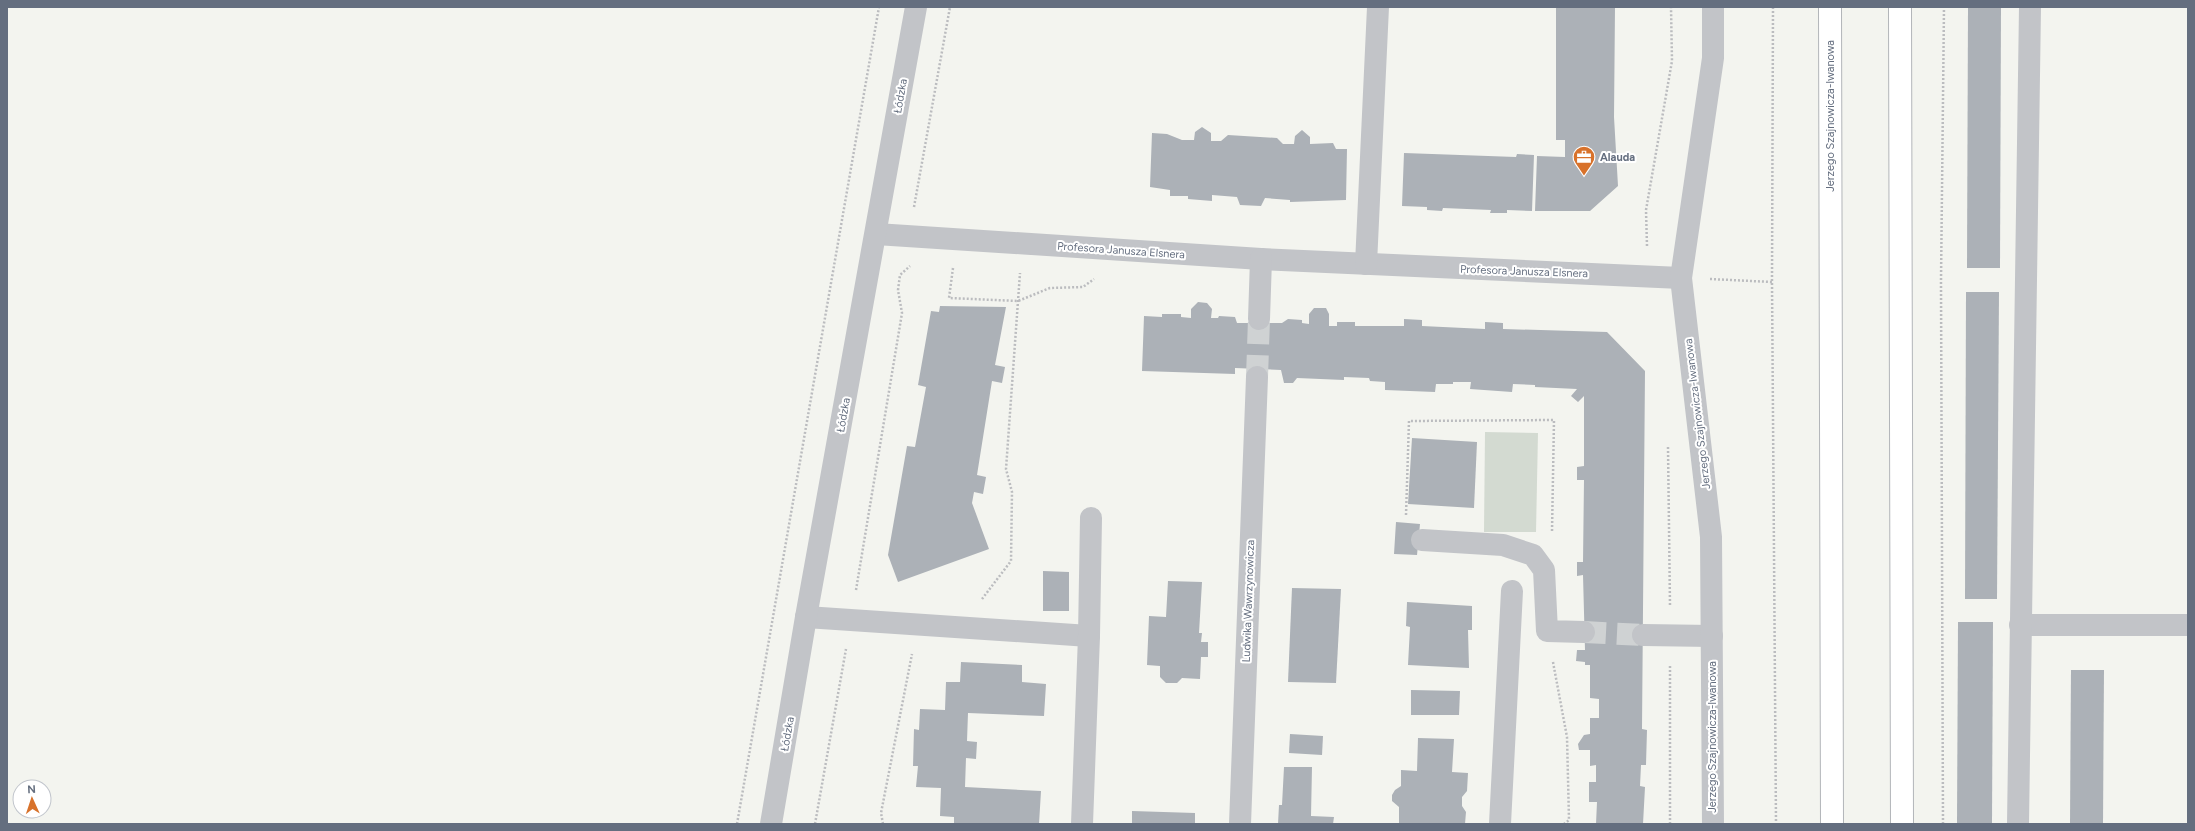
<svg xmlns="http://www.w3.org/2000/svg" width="2195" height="831" font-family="Figtree,sans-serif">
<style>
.green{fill:#d3dad1}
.building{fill:#acb1b7}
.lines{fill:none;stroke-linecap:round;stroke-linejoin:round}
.minor-tunnel{stroke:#cfd2d3;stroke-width:22;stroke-dasharray:22 11;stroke-linecap:butt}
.major-casing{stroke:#b2b5b9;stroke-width:24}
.path{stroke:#bbbcbf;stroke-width:2.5;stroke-dasharray:2 2;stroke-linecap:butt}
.minor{stroke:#c2c4c8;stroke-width:22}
.major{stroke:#fff;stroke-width:22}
.labels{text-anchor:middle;stroke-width:4;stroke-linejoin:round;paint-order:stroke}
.street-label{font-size:11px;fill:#646e7f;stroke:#fff}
.poi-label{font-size:11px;font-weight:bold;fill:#646e7f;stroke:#fff;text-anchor:start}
</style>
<rect width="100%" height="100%" fill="#f3f4ef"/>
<polygon class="green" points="1485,432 1538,433 1536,532 1484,532"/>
<g class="building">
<polygon points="1556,7 1615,7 1614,117 1618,186 1590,211 1535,211 1537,156 1565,157 1565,140 1556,140"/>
<polygon points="1968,7 2001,7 2000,268 1967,268"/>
<polygon points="1202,127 1211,133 1211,141 1221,141 1228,135 1277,138 1283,144 1294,144 1295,136 1302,130 1310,137 1310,144 1333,143 1336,149 1347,149 1346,200 1290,202 1290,200 1265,198 1261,206 1240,205 1237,197 1212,195 1212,201 1188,199 1188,196 1170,196 1170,190 1150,187 1152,133 1167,134 1182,140 1194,140 1195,132"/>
<polygon points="1404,153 1516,157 1517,154 1534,155 1532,211 1507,210 1507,213 1490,213 1491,210 1443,208 1442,211 1427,210 1427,207 1402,206"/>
<polygon points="1966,292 1999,292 1997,599 1965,599"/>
<polygon points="1198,302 1207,303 1212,309 1211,318 1218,318 1219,316 1235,317 1237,323 1282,323 1288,319 1302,320 1302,323 1309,324 1309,314 1314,308 1326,308 1329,314 1329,326 1337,326 1337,322 1355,322 1355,326 1404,326 1404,319 1422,320 1422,326 1485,329 1485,322 1503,323 1503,329 1607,332 1645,371 1642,729 1647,730 1646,765 1641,765 1640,786 1645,787 1643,824 1596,824 1597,802 1589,802 1589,782 1596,782 1596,765 1590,766 1590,750 1579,750 1578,744 1584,735 1590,734 1590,718 1599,718 1599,699 1590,698 1590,665 1585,665 1585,662 1576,661 1577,650 1585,650 1583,575 1577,576 1577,562 1583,562 1584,480 1577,480 1577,467 1584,466 1584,396 1578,402 1571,396 1577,389 1535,387 1535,385 1513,384 1512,392 1470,389 1471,382 1453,382 1453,384 1436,384 1435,392 1385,390 1385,382 1370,381 1369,378 1344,377 1344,380 1297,378 1293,383 1284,383 1281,370 1235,368 1235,374 1142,371 1144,316 1162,317 1162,314 1181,314 1181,317 1191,318 1191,309"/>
<polygon points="940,306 1006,307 995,365 1005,367 1002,383 992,381 977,475 986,477 983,494 974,492 972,503 989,549 898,582 888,555 907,446 915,447 926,387 918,385 931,311 939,312"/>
<polygon points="1412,438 1477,442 1474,508 1408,504"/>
<polygon points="1396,522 1420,524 1417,555 1394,554"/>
<polygon points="1043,571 1069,572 1069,611 1043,611"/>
<polygon points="1168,581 1202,582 1199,633 1202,633 1201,642 1208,642 1208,657 1201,657 1200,679 1182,678 1177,683 1166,683 1160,677 1160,666 1147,665 1149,616 1166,617"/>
<polygon points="1292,588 1341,589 1336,683 1288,682"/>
<polygon points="1407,602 1472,606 1472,630 1468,630 1469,668 1408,665 1410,627 1406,626"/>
<polygon points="1958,622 1993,622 1992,824 1957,824"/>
<polygon points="961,662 1022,665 1022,682 1046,684 1044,716 968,713 967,741 977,742 976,759 966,758 965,787 1041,791 1039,824 954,824 954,817 940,816 941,788 916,787 918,766 913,766 914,729 919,730 920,709 945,710 946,682 960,682"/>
<polygon points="2071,670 2104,670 2103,824 2070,824"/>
<polygon points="1411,690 1460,691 1459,715 1411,715"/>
<polygon points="1290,734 1323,736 1322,755 1289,753"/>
<polygon points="1418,738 1454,739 1452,772 1468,773 1467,791 1462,797 1462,806 1466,812 1465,824 1399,824 1399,807 1392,801 1392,795 1395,790 1401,786 1401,770 1417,771"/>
<polygon points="1284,767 1312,767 1311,816 1334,817 1333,824 1278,824 1279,805 1282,805"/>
<polygon points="1132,811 1195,813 1195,824 1132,824"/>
</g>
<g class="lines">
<g class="minor-tunnel">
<polyline points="1257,377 1259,319"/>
<polyline points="1584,632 1643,635"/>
</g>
<g class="major-casing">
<g id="major">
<polyline points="1830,7 1832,824"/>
<polyline points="1900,7 1902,824"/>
</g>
</g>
<g class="path">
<polyline points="1773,7 1772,282 1776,824"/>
<polyline points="914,207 950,7"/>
<polyline points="1647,246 1646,210 1672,61 1671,7"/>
<polyline points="953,268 949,298 1018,301 1050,288 1083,287 1094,279"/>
<polyline points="1710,279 1772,282"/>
<polyline points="1668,447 1670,606"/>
<polyline points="1406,515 1409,421 1554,420 1552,532"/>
<polyline points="856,590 902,313 898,290 900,275 910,266"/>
<polyline points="982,599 1011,561 1012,492 1006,469 1020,273"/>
<polyline points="1553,662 1567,737 1569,820 1564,824"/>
<polyline points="737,824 879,7"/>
<polyline points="815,824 846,649"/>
<polyline points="883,824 881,813 912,654"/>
<polyline points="1670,824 1670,665"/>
<polyline points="1943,824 1941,282 1944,7"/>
</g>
<g class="minor">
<polyline points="876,234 1261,259 1681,278"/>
<polyline points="1366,264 1378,7"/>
<polyline points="1259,319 1261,259"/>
<polyline points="1422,540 1503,545 1533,555 1544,570 1547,631 1584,632"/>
<polyline points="806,617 1089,636"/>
<polyline points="2020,625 2188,625"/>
<polyline points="1643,635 1712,636"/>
<polyline points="771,824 806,617 916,7"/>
<polyline points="1082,824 1089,636 1091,518"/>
<polyline points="1240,824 1257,377"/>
<polyline points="1500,824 1512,591"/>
<polyline points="1713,824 1711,537 1681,278 1713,58 1713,7"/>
<polyline points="2018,824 2030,7"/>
</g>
<use href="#major" class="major"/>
</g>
<defs>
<g id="office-pin" transform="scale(1.15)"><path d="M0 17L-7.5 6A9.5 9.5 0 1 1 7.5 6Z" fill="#d8722b" stroke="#fff"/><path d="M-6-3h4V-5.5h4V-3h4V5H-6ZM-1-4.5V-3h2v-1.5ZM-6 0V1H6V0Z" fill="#fff"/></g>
</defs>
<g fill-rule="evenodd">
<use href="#office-pin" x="1584" y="157"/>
</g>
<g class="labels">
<g class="street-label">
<text transform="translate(900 96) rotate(-80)" y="4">Łódzka</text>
<text transform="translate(1830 116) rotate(-90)" y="4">Jerzego Szajnowicza-Iwanowa</text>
<text transform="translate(1121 250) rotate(4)" y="4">Profesora Janusza Elsnera</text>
<text transform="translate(1524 271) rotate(2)" y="4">Profesora Janusza Elsnera</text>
<text transform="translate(1697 414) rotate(-97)" y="4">Jerzego Szajnowicza-Iwanowa</text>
<text transform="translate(843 415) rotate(-80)" y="4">Łódzka</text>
<text transform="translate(1248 601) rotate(-88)" y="4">Ludwika Wawrzynowicza</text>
<text transform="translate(787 734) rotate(-80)" y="4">Łódzka</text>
<text transform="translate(1712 737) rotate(-90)" y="4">Jerzego Szajnowicza-Iwanowa</text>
</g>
<g class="poi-label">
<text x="1600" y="161">Alauda</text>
</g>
</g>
<rect width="2195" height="831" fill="none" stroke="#646e7f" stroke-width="16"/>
<g transform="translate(32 799) rotate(357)"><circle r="19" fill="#ffffff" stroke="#c1c5cc"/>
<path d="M0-3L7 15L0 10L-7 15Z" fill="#d8722b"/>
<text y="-6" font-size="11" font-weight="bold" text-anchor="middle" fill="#646e7f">N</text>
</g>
</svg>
